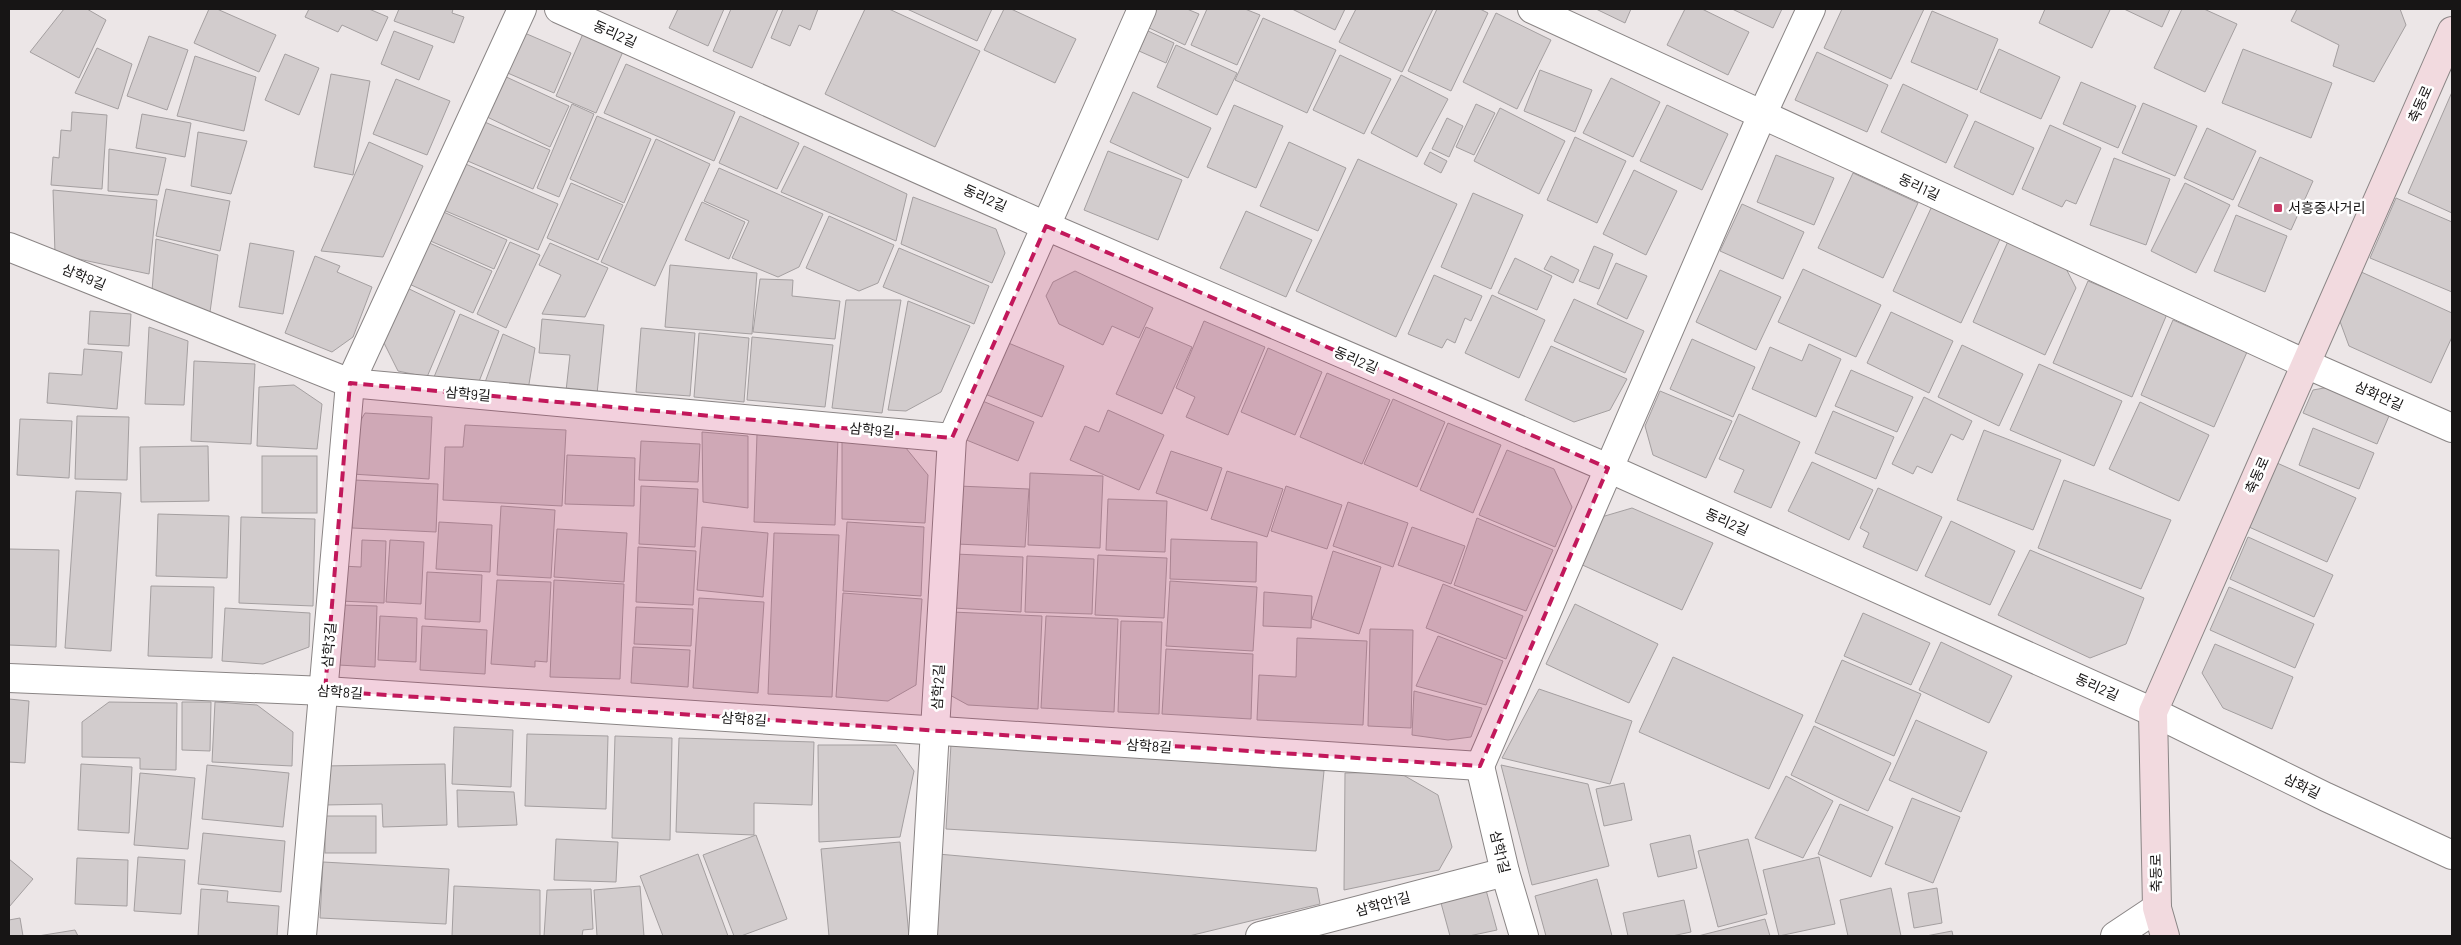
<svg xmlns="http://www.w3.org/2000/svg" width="2461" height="945" font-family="Barlow,'Noto Sans KR',sans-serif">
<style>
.building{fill:#d2cccd;stroke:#a49fa0}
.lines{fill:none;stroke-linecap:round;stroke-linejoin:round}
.street-casing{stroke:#8a8585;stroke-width:30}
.secondary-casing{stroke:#8a8585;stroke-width:30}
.street{stroke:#fff;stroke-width:28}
.secondary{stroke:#f2dadf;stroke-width:28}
.marked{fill:#c2185b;fill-opacity:0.2;stroke:#c2185b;stroke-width:4;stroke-dasharray:10 6;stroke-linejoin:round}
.poi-dot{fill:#c73964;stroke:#fff;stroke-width:2}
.labels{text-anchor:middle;stroke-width:5;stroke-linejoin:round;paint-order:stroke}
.street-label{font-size:14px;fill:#171515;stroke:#fff}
.poi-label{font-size:14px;fill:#171515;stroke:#fff;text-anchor:start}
</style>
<rect width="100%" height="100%" fill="#ece6e7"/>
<g class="building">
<polygon points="64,9 87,9 106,20 79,78 30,52"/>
<polygon points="209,9 217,9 276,35 259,72 194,43"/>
<polygon points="309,9 369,9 388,17 377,41 342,25 338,32 305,17"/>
<polygon points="399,9 453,9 452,13 464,17 454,43 394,21"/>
<polygon points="678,9 724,9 708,46 669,28"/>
<polygon points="731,9 778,9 752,68 713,51"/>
<polygon points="783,9 818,9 810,30 799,25 790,46 771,38"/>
<polygon points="865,9 889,9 980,51 935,147 825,94"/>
<polygon points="907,9 992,9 977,41"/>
<polygon points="1004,9 1011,9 1076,39 1055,83 984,50"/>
<polygon points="1154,9 1187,9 1199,14 1185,45 1145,26"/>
<polygon points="1207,9 1245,9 1260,15 1237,65 1191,45"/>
<polygon points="1292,9 1345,9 1335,30"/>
<polygon points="1356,9 1433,9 1402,72 1339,42"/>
<polygon points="1437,9 1480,9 1488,13 1451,91 1408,71"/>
<polygon points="1596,9 1631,9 1625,23"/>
<polygon points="1685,9 1702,9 1749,32 1728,75 1667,45"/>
<polygon points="1732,9 1782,9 1773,28"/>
<polygon points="1842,9 1924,9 1891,79 1824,48"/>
<polygon points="2045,9 2108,9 2110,10 2092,48 2039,23"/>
<polygon points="2124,9 2170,9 2162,27"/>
<polygon points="2182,9 2204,9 2237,24 2205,92 2154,68"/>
<polygon points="2297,9 2400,9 2406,25 2374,82 2333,66 2339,45 2291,21"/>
<polygon points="1932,11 1998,39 1977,90 1911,62"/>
<polygon points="1496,13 1551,40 1517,109 1463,82"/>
<polygon points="1263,18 1336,50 1307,113 1235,80"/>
<polygon points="585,29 625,47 596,113 556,96"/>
<polygon points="394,31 433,46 419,80 381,64"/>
<polygon points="520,31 571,53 554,93 503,71"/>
<polygon points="1148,31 1174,43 1166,63 1139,51"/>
<polygon points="149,36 188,50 167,110 127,96"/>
<polygon points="1176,45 1237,73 1217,115 1157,87"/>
<polygon points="97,48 132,64 118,109 75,93"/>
<polygon points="1999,49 2060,77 2041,119 1980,92"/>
<polygon points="2243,49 2332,83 2311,138 2222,103"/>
<polygon points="1817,52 1888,85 1867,132 1795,100"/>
<polygon points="285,54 319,68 299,115 265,100"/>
<polygon points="1340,55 1391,79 1364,134 1313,110"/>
<polygon points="195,56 256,77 244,131 177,116"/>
<polygon points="626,64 735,112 714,161 604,113"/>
<polygon points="1540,70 1592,90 1575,132 1524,111"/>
<polygon points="331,74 370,81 353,175 314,167"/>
<polygon points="502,75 569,106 550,147 483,115"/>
<polygon points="1401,75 1448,99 1417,157 1371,133"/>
<polygon points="1611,78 1660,102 1633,157 1583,133"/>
<polygon points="396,79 450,101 427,155 373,134"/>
<polygon points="2081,82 2136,106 2118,148 2063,124"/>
<polygon points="1903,84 1968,115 1946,163 1881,132"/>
<polygon points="1133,92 1211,128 1188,178 1110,142"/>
<polygon points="2452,92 2452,213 2408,193"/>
<polygon points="2143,103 2197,126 2175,176 2122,153"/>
<polygon points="572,104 594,114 559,197 537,188"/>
<polygon points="1476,104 1495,113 1474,155 1456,147"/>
<polygon points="1234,105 1283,126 1256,188 1207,167"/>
<polygon points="1667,105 1728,134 1702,190 1640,161"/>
<polygon points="1500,108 1565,141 1539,194 1474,161"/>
<polygon points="72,112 107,115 102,189 51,185 53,157 59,158 61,130 71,131"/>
<polygon points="142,114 191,123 185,157 136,148"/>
<polygon points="597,116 651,139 624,203 570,179"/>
<polygon points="740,116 799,143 777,189 719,163"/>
<polygon points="1447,118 1463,126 1449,157 1432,149"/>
<polygon points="480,120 550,150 533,189 463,159"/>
<polygon points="1975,121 2034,148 2013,195 1954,167"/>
<polygon points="2050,125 2101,148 2076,204 2066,200 2062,207 2022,189"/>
<polygon points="2207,128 2256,151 2233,200 2184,178"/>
<polygon points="198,132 247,141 231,194 191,186"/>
<polygon points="1575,137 1626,161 1597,223 1547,200"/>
<polygon points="656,139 710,164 655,286 601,262"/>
<polygon points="369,142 423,166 383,257 321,251"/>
<polygon points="1289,142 1346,168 1318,231 1260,206"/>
<polygon points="804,146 907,194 896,241 781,192"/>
<polygon points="109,149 166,158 158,195 108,191"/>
<polygon points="1108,151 1182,180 1158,240 1084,210"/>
<polygon points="1430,152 1447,161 1441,173 1424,164"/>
<polygon points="1776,155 1834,178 1814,225 1757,202"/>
<polygon points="2260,157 2313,181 2291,230 2238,206"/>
<polygon points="2114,158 2170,179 2146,245 2090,225"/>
<polygon points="1358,159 1457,204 1396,337 1296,291"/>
<polygon points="461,162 558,204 538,250 441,209"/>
<polygon points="719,168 823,214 799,267 778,277 732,258 749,221 704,201"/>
<polygon points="1634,170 1677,191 1646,255 1603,234"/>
<polygon points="1853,173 1918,203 1883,278 1818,248"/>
<polygon points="571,183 623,205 598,260 547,238"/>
<polygon points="2185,183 2230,205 2196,273 2151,251"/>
<polygon points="166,189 230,201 220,251 156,236"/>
<polygon points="53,190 157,200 149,274 55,254"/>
<polygon points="1473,193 1523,215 1491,289 1441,267"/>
<polygon points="913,197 996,229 1005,253 992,283 901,244"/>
<polygon points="2396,198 2452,222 2452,292 2370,258"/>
<polygon points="702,202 745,222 729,259 685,240"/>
<polygon points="1742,204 1804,232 1783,279 1720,251"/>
<polygon points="1932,206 2001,237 1961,323 1893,291"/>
<polygon points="439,210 507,240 494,269 426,239"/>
<polygon points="1246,211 1312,240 1286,297 1220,268"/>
<polygon points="2236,215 2287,236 2265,292 2214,271"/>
<polygon points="829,216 894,245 878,283 859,291 806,268"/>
<polygon points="156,239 218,255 210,312 152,291"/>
<polygon points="2009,239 2060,257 2076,288 2045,355 1973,322"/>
<polygon points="425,241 492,271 473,313 407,283"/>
<polygon points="510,242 540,255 506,328 477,314"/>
<polygon points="250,243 294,251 283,314 239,307"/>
<polygon points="550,243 608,268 585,317 542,314 561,275 539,265"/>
<polygon points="1594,246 1613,254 1599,289 1579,281"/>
<polygon points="899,248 989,286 974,324 883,287"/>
<polygon points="315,256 340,266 337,272 372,287 353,337 332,352 285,333"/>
<polygon points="1551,256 1579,270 1573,283 1544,269"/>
<polygon points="1515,258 1552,276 1537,310 1498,293"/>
<polygon points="1616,263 1647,276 1627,319 1597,304"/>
<polygon points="670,265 757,273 752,334 665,327"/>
<polygon points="1803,269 1881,305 1856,357 1778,322"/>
<polygon points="1720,270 1781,297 1756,350 1696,322"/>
<polygon points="1075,271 1153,308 1139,338 1112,326 1103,345 1059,324 1046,296 1053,282"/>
<polygon points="2359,271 2452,313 2452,337 2431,383 2349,346 2338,316"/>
<polygon points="1434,275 1482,296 1471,321 1465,318 1455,343 1447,339 1442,348 1408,334"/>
<polygon points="760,279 793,280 792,296 840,301 835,339 753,332"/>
<polygon points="2088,281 2167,314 2132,397 2053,363"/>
<polygon points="403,286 455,311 427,377 398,371 383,341"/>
<polygon points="1492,295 1545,320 1519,378 1465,353"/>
<polygon points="1574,299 1644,331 1625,373 1554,341"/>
<polygon points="846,300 901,300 882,413 832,408"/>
<polygon points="908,301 970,326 941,392 906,411 888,410"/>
<polygon points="90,311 131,314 129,346 88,344"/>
<polygon points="1891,312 1953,341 1929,393 1867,363"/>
<polygon points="460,314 499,331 478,384 434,377"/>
<polygon points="542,319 604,325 597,394 566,391 570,355 539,353"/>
<polygon points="2173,320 2247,352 2214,427 2141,395"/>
<polygon points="1204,321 1265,347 1228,435 1186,417 1195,397 1176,388"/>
<polygon points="149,327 188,341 184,405 145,404"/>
<polygon points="1146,327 1192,347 1162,414 1116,394"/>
<polygon points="641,328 695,333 690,396 636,392"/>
<polygon points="699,333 749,338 744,402 694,397"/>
<polygon points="503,334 535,348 528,390 484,385"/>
<polygon points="752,337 833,345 825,407 747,400"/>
<polygon points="1692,339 1755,367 1733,417 1670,389"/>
<polygon points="1006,342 1064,366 1042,417 985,394"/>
<polygon points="1809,344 1841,359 1816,417 1752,389 1770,347 1802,361"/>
<polygon points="1962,345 2023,374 1999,426 1938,397"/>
<polygon points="1551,346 1627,379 1610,410 1574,422 1525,400"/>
<polygon points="1268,348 1322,372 1295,435 1241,412"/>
<polygon points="84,349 122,352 117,409 47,403 49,373 82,375"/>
<polygon points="194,361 255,364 251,444 191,441"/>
<polygon points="2039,364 2122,401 2094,466 2010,430"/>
<polygon points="1851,370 1913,397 1897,432 1835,406"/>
<polygon points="1327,373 1390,400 1362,464 1300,437"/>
<polygon points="294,385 322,404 317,449 257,446 259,387"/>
<polygon points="2335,386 2392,409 2377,444 2303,413 2313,390"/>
<polygon points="1660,391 1732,421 1706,478 1653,455 1645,426"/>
<polygon points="1924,397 1972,421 1963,440 1951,434 1932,473 1917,466 1913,474 1892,464"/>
<polygon points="1393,399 1445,422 1417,487 1364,464"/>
<polygon points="980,400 1034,422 1018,461 964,439"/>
<polygon points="2140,402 2209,435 2179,501 2109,469"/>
<polygon points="1108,410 1164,435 1139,490 1070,460 1085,426 1099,432"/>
<polygon points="1833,411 1894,437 1876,479 1815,453"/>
<polygon points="365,413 432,417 429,479 352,474 355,430"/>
<polygon points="1739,414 1800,442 1771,508 1734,492 1744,470 1719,459"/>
<polygon points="77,416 129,417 127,480 75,479"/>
<polygon points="20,419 72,421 69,478 17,475"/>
<polygon points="1448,423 1501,445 1473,513 1420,490"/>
<polygon points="465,425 566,430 562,506 443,500 445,447 463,447"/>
<polygon points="2313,428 2374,453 2359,489 2299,465"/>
<polygon points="1984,430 2061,460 2033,530 1957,500"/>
<polygon points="702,432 748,436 748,508 703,502"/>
<polygon points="757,434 838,437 835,525 754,522"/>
<polygon points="842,436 901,442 928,475 925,523 842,519"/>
<polygon points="641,441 700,444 698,482 639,480"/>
<polygon points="208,446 209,501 141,502 140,447"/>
<polygon points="1507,450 1554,469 1572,507 1555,547 1479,515"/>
<polygon points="1171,451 1222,468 1207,511 1156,493"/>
<polygon points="567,455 635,458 634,506 565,504"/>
<rect x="262" y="456" width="55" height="57"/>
<polygon points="1812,462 1873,490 1849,540 1788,511"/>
<polygon points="2277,463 2356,498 2327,562 2249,527"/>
<polygon points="1227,471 1283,489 1267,537 1211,519"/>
<polygon points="1030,473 1103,476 1100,548 1028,545"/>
<polygon points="354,480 438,484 436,532 352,528"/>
<polygon points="2064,480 2171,520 2141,589 2038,548"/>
<polygon points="641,486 698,489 695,547 639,544"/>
<polygon points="958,486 1029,489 1025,547 956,544"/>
<polygon points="1286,486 1342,505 1327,549 1271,531"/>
<polygon points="1878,488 1942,517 1917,571 1863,547 1869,533 1860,528"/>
<polygon points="76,491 121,493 111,651 65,648"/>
<polygon points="1108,499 1167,501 1165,552 1106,550"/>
<polygon points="1348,502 1408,523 1393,567 1333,546"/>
<polygon points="501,506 555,510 551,578 497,575"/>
<polygon points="1632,508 1713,543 1682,610 1578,563 1598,518"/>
<polygon points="158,514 229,516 227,578 156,576"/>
<polygon points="241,517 315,519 313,606 239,603"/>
<polygon points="1477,518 1553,550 1526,611 1454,585"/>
<polygon points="1951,521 2015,551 1990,605 1925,576"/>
<polygon points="439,522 492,525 490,572 436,569"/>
<polygon points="847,522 924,527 921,596 843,591"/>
<polygon points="702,527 768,533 763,597 697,590"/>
<polygon points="1412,527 1465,546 1451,584 1398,565"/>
<polygon points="557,529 627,533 624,582 554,577"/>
<polygon points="774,533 839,535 832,697 768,694"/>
<polygon points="2248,537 2333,575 2314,617 2230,579"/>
<polygon points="1171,539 1257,542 1256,582 1170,579"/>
<polygon points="362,540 386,541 384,603 340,601 342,566 361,567"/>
<polygon points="390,540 424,542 421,604 386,602"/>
<polygon points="638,547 696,551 693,605 636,602"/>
<polygon points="9,549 59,550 56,647 9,645"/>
<polygon points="2030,550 2144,598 2126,644 2090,658 1998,615"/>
<polygon points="1333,551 1381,567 1359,634 1312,619"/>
<polygon points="955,554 1023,557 1021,612 953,608"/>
<polygon points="1098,555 1167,558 1164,618 1095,615"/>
<polygon points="1027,556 1094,559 1092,614 1025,612"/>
<polygon points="427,572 482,575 480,622 425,619"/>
<polygon points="497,580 551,582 547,662 535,661 535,667 491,664"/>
<polygon points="554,580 624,584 620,679 550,677"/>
<polygon points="1170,581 1257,587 1253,651 1166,646"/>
<polygon points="1443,584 1523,616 1506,659 1426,628"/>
<polygon points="151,586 214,587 212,658 148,656"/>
<polygon points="2229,587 2314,624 2295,668 2210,630"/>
<polygon points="1264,592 1312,596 1311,628 1263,626"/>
<polygon points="843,593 922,599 916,685 888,701 836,697"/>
<polygon points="699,598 764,602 758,693 693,688"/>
<polygon points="1575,604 1658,644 1629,703 1546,664"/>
<polygon points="341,605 377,606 375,667 338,665"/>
<polygon points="636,607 693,609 691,646 634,644"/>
<polygon points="225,608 310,613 309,647 263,664 222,661"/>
<polygon points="952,612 1042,616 1038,709 968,705 948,694"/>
<polygon points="1863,613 1930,643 1911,685 1844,656"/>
<polygon points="380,616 417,618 416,662 378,660"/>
<polygon points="1046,616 1118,619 1114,712 1041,708"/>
<polygon points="1121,621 1162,622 1159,714 1118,712"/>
<polygon points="422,626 487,630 485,674 420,670"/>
<polygon points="1370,629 1413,630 1411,728 1368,726"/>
<polygon points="1438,636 1503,661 1486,705 1416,686"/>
<polygon points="1297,638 1367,641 1363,725 1257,720 1259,675 1296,677"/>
<polygon points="1941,642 2012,676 1989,723 1919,690"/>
<polygon points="2215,644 2293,677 2272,729 2223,708 2202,673"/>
<polygon points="633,647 690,650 688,687 631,683"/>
<polygon points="1166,649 1253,654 1251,719 1162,714"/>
<polygon points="1673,657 1803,715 1769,789 1639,732"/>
<polygon points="1842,660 1921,694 1894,756 1815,722"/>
<polygon points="1539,689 1632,721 1610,784 1502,758"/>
<polygon points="1414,691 1482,708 1471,737 1448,740 1412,735"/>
<polygon points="9,699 29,701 25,763 9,762"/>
<polygon points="109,702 177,703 176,770 140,769 140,758 82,757 82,722"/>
<polygon points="182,702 211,702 210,751 182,750"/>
<polygon points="215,702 257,705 293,732 292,766 212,762"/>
<polygon points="1916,720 1987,752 1961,812 1889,780"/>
<polygon points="1814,726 1891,763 1868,811 1791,775"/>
<polygon points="454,727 513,730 511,787 452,784"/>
<polygon points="527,734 608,736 606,809 525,806"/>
<polygon points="615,736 672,738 670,840 612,838"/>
<polygon points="679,738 814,742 812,805 754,803 754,835 676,832"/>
<polygon points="951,744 1324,771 1316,851 946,829"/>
<polygon points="818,745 896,745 914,771 900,837 819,842"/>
<polygon points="81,764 132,767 129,833 78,830"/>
<polygon points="445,764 447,825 383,827 382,804 323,805 323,766"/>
<polygon points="207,765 289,773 283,827 202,819"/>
<polygon points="1501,765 1588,784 1609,866 1532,885"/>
<polygon points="1398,772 1438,795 1452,847 1439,870 1344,890 1345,773"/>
<polygon points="140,773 195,778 188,849 134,845"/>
<polygon points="1786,776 1833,801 1803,858 1755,838"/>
<polygon points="1624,783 1632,820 1604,826 1596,789"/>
<polygon points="457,790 514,792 517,825 458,827"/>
<polygon points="1912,798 1960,817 1933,883 1885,864"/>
<polygon points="1840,804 1893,827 1871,877 1818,854"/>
<rect x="325" y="816" width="51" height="37"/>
<polygon points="203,833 285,841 281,892 198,884"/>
<polygon points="756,835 787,919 741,936 734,936 703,855"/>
<polygon points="1690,835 1697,868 1658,877 1650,844"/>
<polygon points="556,839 618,842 616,882 554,880"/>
<polygon points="1748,839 1767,914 1718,927 1698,851"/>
<polygon points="900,842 909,936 829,936 821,849"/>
<polygon points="698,854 728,936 663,936 640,876"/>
<polygon points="938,854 1317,888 1320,904 1189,936 933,936"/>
<polygon points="138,857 185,860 181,914 134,911"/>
<polygon points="1819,857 1835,924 1779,936 1763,870"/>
<polygon points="77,858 128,860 127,906 75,904"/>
<polygon points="9,859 33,879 9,907"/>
<polygon points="323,862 449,869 446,924 320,918"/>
<polygon points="1597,879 1612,936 1546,936 1535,896"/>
<polygon points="454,886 540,890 540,936 452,936"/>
<polygon points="640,886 644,936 597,936 594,890"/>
<polygon points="1891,888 1901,936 1848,936 1840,900"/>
<polygon points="1937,888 1942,923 1914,928 1908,893"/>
<polygon points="201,889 228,891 227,902 279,906 277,936 198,936"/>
<polygon points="591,889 593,929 583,930 582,936 544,936 547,890"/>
<polygon points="1486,890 1497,930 1469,936 1450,936 1441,903"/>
<polygon points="1684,900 1691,932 1672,936 1628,936 1623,913"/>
<polygon points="20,918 23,936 9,936 9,920"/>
<polygon points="1765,919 1770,936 1698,936"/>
<polygon points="75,930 78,936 38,936"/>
<polygon points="1952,931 1953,936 1926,936"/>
</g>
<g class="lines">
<g class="street-casing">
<g id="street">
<polyline points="559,9 1046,226 1608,468 2153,712 2326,797 2452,855"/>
<polyline points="1532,9 2306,364 2452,428"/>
<polyline points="9,247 350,383 952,438"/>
<polyline points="9,678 325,691 1480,766"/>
<polyline points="1480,766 1762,115 1811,9"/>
<polyline points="1480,766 1505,872 1524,936"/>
<polyline points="302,936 350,383 522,9"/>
<polyline points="923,936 952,438 1142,9"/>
<polyline points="1260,936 1505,872"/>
<polyline points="2115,936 2157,908"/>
</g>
</g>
<g class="secondary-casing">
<polyline id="secondary" points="2165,936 2157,908 2153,712 2452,31"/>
</g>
<use href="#street" class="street"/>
<use href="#secondary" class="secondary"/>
</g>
<path class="marked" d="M 1046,226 L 1608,468 L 1480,766 L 325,691 L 350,383 L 952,438 Z"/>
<rect class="poi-dot" x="2273" y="203" width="10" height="10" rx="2.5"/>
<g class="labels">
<g class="street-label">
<text transform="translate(615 34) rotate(24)" y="5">동리2길</text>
<text transform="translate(2420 104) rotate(-66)" y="5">축동로</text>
<text transform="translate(1919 187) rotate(25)" y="5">동리1길</text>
<text transform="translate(985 198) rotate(24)" y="5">동리2길</text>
<text transform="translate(84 277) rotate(22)" y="5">삼학9길</text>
<text transform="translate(1356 360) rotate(23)" y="5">동리2길</text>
<text transform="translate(468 394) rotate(5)" y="5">삼학9길</text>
<text transform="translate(2379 396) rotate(24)" y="5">삼화안길</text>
<text transform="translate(872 430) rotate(5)" y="5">삼학9길</text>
<text transform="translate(2257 475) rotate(-66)" y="5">축동로</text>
<text transform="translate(1727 522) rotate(24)" y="5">동리2길</text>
<text transform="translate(329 645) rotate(-85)" y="5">삼학3길</text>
<text transform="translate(938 687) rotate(-87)" y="5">삼학2길</text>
<text transform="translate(2097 687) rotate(24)" y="5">동리2길</text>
<text transform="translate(340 692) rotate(4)" y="5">삼학8길</text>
<text transform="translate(744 719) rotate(4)" y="5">삼학8길</text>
<text transform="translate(1149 746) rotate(4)" y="5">삼학8길</text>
<text transform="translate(2302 786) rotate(26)" y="5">삼화길</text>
<text transform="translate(1500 852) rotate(76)" y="5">삼학1길</text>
<text transform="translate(2156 873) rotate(-91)" y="5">축동로</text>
<text transform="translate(1383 904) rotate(-15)" y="5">삼학안1길</text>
</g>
<g class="poi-label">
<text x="2288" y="213">서흥중사거리</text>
</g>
</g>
<rect width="2461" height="945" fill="none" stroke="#171515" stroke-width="20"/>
</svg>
